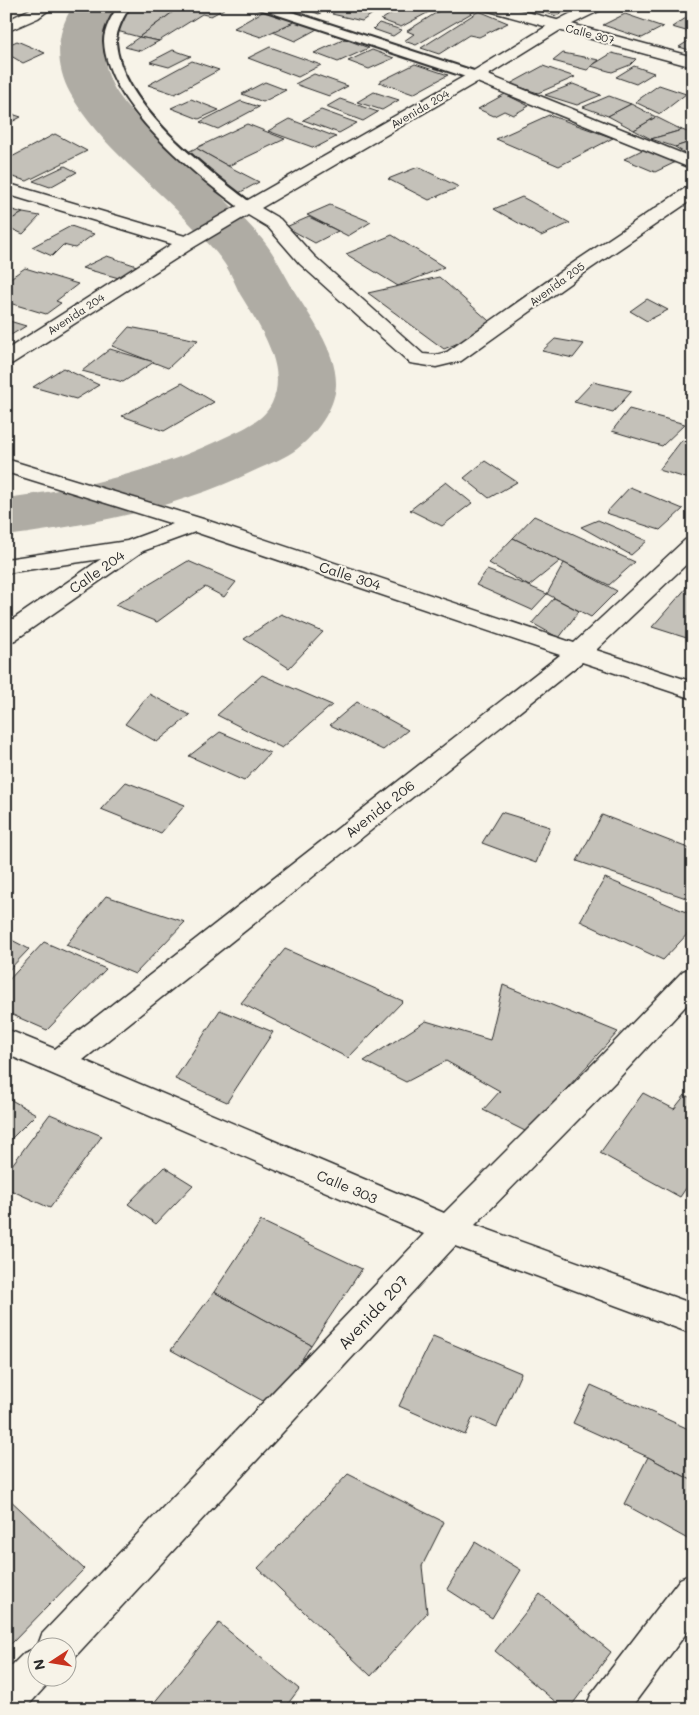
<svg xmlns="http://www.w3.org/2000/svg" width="699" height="1715" font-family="Mali,sans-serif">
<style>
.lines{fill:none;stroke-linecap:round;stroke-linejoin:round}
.river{fill:#afaca4;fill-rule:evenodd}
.building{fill:#c4c1b9;stroke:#2b2b2b}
.service-casing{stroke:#2b2b2b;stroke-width:4}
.minor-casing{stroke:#2b2b2b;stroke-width:3}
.tertiary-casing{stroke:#2b2b2b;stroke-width:3}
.service{fill:#f7f3e8;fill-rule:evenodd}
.minor{fill:#f7f3e8;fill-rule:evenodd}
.tertiary{fill:#f7f3e8;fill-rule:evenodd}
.labels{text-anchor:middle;stroke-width:4;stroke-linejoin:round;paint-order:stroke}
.far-street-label{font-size:11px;fill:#2b2b2b;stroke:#f7f3e8}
.street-label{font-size:14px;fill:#2b2b2b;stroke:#f7f3e8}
.near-street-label{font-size:16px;fill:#2b2b2b;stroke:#f7f3e8}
</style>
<rect width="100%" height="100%" fill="#f7f3e8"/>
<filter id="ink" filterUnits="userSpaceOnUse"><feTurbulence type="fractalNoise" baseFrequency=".02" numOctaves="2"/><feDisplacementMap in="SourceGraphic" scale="10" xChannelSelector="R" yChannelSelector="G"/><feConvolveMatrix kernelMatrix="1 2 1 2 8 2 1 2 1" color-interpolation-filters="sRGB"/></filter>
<g filter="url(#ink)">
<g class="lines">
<path class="river" d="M 73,6 L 117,6 C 100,33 100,68 118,94 C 134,118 160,138 181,158 C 209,184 237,210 262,239 C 275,254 283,272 293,289 C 310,317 337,351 336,385 C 335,409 315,435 297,449 C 285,458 269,464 256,470 C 178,508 91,525 6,536 L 6,498 C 85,488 159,470 230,435 C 245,428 264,420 272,403 C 289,367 258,324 240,294 C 235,284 231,273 224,263 C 216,251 204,239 194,228 C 155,185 98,145 70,93 C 55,65 55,33 73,6 Z"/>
</g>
<g class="building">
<polygon points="130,6 181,6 139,37 117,31 122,14"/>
<polygon points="181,6 217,6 224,9 211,16 202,14 159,41 139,37"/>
<polygon points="298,6 331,6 319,14"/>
<polygon points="342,6 384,6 362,21 332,14"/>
<polygon points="403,6 440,6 401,27 381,20"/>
<polygon points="447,6 460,6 475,11 416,45 404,41 414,34 407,31"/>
<polygon points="525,6 578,6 556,16"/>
<polygon points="264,11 298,20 261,37 234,28"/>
<polygon points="479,11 508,23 479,37 469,35 439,54 421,48"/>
<polygon points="625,14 663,27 642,38 603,25"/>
<polygon points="686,18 693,20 693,33 672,27"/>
<polygon points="298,20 319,28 295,41 273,32"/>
<polygon points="379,23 402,30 393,36 373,29"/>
<polygon points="139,37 159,41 141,51 125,47"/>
<polygon points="693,38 693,51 679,47"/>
<polygon points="345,39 369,48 338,62 314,53"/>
<polygon points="17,41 45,53 23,63 11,56 6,59 6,46"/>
<polygon points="270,47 321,65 298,77 248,58"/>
<polygon points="173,50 191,56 169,67 150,62"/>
<polygon points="372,50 394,58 369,69 348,61"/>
<polygon points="563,53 599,60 587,70 553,61"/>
<polygon points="612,53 636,59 630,65 612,72 591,66"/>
<polygon points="192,61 219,70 175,94 148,85"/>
<polygon points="415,64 448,75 413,94 379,82"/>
<polygon points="543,66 575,77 538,93 510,84"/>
<polygon points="634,66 654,73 636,84 616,77"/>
<polygon points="314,74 348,86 329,96 295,84"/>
<polygon points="265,82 286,90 263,102 242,94"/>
<polygon points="573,84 601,95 577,105 545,95"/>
<polygon points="659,85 686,94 660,114 635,102"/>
<polygon points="374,92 399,100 382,110 357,102"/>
<polygon points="505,94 529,106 513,115 504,111 494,116 478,109"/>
<polygon points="609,96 631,104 608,116 583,107"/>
<polygon points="191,99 219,110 199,119 171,108"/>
<polygon points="340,99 378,112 363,121 326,107"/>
<polygon points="241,101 259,107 218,129 200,122"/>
<polygon points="631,104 656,117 634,130 608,116"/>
<polygon points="321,110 357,123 339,133 303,120"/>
<polygon points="6,112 21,117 6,125"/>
<polygon points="549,115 613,138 559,166 496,139"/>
<polygon points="656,117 682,130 651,139 634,130"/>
<polygon points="289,119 336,137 315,148 268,131"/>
<polygon points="247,124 285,139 228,166 196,148"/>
<polygon points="682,130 693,134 693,141 675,147 651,139"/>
<polygon points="55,134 87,151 27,181 6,175 6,160"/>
<polygon points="693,141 693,153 688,155 675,147"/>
<polygon points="196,148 228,166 259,182 237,194 186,153"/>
<polygon points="644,149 676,162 655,172 624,159"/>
<polygon points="65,166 77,172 50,187 33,181"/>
<polygon points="418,167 459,187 429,200 388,179"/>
<polygon points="522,197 570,223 541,236 494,209"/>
<polygon points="330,205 371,222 348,236 307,215"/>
<polygon points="6,208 23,213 6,222"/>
<polygon points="23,213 40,216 23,234 12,229 6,235 6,222"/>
<polygon points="309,217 338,231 315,243 286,227"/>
<polygon points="71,226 94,234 75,248 63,245 52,256 32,247"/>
<polygon points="392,235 444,267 398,286 346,254"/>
<polygon points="107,256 140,267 119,278 82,268"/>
<polygon points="25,268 78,284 56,301 61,303 46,314 6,302 6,292 10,289 6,288 6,281"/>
<polygon points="439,277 496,327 444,349 368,293"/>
<polygon points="647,299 668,310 647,321 630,311"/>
<polygon points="6,320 26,326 6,338"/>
<polygon points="129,327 198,340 168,368 112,346"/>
<polygon points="555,339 584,344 573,358 542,351"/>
<polygon points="110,349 154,362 123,382 82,371"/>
<polygon points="63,368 99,385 76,399 33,387"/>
<polygon points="593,382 632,391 613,412 574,402"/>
<polygon points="182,383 214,402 164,431 122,416"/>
<polygon points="629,409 685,424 662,446 612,431"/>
<polygon points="682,440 693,444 693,480 659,470"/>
<polygon points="485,461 517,482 489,498 464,478"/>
<polygon points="446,482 472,503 442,526 410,510"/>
<polygon points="630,487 683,509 660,530 606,513"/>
<polygon points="534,516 635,562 609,585 513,538"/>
<polygon points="598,520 647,541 631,555 581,527"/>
<polygon points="513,538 560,561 529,586 489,563"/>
<polygon points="188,561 236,582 224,597 205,587 157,622 115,605"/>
<polygon points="564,563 617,591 591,617 547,594"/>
<polygon points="487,570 529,586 547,594 532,610 476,585"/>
<polygon points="689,585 693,586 693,640 652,627"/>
<polygon points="554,598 579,611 559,638 532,623"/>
<polygon points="281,614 323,632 289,668 244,639"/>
<polygon points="262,675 332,705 282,748 217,715"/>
<polygon points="149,694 190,715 157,742 125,724"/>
<polygon points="357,702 408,730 383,750 330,725"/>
<polygon points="220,732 270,753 244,781 189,756"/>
<polygon points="126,782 185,805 161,833 101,809"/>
<polygon points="501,812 550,827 536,863 482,843"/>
<polygon points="602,815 693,850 693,890 689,899 577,861"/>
<polygon points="605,878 693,915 693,928 663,960 580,921"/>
<polygon points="106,896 185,922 135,974 66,945"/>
<polygon points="6,937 29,949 6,973"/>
<polygon points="44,942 106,969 47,1030 6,1012 6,983"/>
<polygon points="285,949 403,1001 348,1058 241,1003"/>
<polygon points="503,985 618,1032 527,1132 483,1110 500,1091 446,1061 406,1082 364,1061 426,1021 490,1040"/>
<polygon points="220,1010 273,1032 227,1102 175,1079"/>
<polygon points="643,1093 674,1109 685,1095 693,1099 693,1178 680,1197 600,1153"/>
<polygon points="6,1097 36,1114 6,1144"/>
<polygon points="50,1114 102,1136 50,1208 6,1188 6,1173"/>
<polygon points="164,1167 193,1185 156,1224 128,1204"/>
<polygon points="261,1221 362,1269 311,1345 214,1292"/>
<polygon points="214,1292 311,1345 272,1406 171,1350"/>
<polygon points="433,1336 521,1373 497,1427 473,1417 465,1435 399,1406"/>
<polygon points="591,1385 693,1431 693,1481 648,1457 573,1423"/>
<polygon points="648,1457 693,1481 693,1542 624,1504"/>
<polygon points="348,1474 444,1522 422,1566 427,1613 371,1676 258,1568"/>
<polygon points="6,1496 84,1569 11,1644 6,1640"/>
<polygon points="475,1542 521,1570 492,1618 447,1589"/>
<polygon points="540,1594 611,1652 569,1709 564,1709 495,1651"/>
<polygon points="219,1623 299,1689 284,1709 149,1709"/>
</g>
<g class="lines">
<g class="service-casing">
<g id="service">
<path d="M 118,6 L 130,6 C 124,16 116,30 116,42 C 120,105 207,170 254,205 L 256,208 L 254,211 L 244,211 C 197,176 106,105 104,41 C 104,29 112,16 118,6 Z"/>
<polygon points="255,6 274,6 480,73 482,76 480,79 472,79 257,8"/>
</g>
</g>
<g class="minor-casing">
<g id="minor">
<polygon points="36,6 54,6 38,18 6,32 6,21"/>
<polygon points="585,6 605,6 603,9 562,29 488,75 693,158 693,169 477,82 261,208 280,219 314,256 423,354 436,355 447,352 576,261 687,187 693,186 693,199 590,269 461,361 436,367 410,363 300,264 268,227 248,215 194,247 13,363 6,365 6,350 172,244 6,194 6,183 185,236 470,73 552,23"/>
<polygon points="6,459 203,519 574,643 685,540 693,538 693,558 596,650 693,682 693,699 582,662 83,1060 444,1213 598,1059 683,971 693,968 693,998 620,1077 475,1225 693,1304 693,1334 455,1246 70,1662 68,1663 68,1648 38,1648 38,1678 53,1678 25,1709 6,1709 6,1671 24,1653 37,1648 42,1634 424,1234 6,1054 6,1029 55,1049 560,655 195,532 143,551 15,640 6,643 6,624 101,559 6,573 6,559 127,541 173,524 6,472"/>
<polygon points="693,1573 693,1624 630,1709 585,1709 591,1695 680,1579"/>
</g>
</g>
<g class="tertiary-casing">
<polygon id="tertiary" points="480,6 505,6 693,57 693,67 482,9"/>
</g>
<use href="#service" class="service"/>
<use href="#minor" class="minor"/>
<use href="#tertiary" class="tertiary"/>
</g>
</g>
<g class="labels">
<g class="far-street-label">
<text transform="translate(590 34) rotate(15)" y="4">Calle 307</text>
<text transform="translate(420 109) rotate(-30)" y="4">Avenida 204</text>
<text transform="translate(557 284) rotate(-36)" y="4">Avenida 205</text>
<text transform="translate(76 314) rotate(-33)" y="4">Avenida 204</text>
</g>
<g class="street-label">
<text transform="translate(97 572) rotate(-35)" y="5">Calle 204</text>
<text transform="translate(350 576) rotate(18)" y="5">Calle 304</text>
<text transform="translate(380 809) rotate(-38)" y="5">Avenida 206</text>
<text transform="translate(347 1187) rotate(23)" y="5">Calle 303</text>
</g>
<g class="near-street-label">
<text transform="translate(373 1312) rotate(-47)" y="6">Avenida 207</text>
</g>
</g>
<rect width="699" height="1715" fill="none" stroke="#f7f3e8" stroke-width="25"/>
<rect x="12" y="12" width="674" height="1690" fill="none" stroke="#2b2b2b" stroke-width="2" filter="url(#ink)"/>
<g transform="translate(52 1662) rotate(258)"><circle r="24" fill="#f7f3e8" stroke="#a5a39c"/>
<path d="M0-4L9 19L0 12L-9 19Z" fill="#c8321e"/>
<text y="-8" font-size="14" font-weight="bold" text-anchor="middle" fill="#2b2b2b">N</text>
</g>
</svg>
